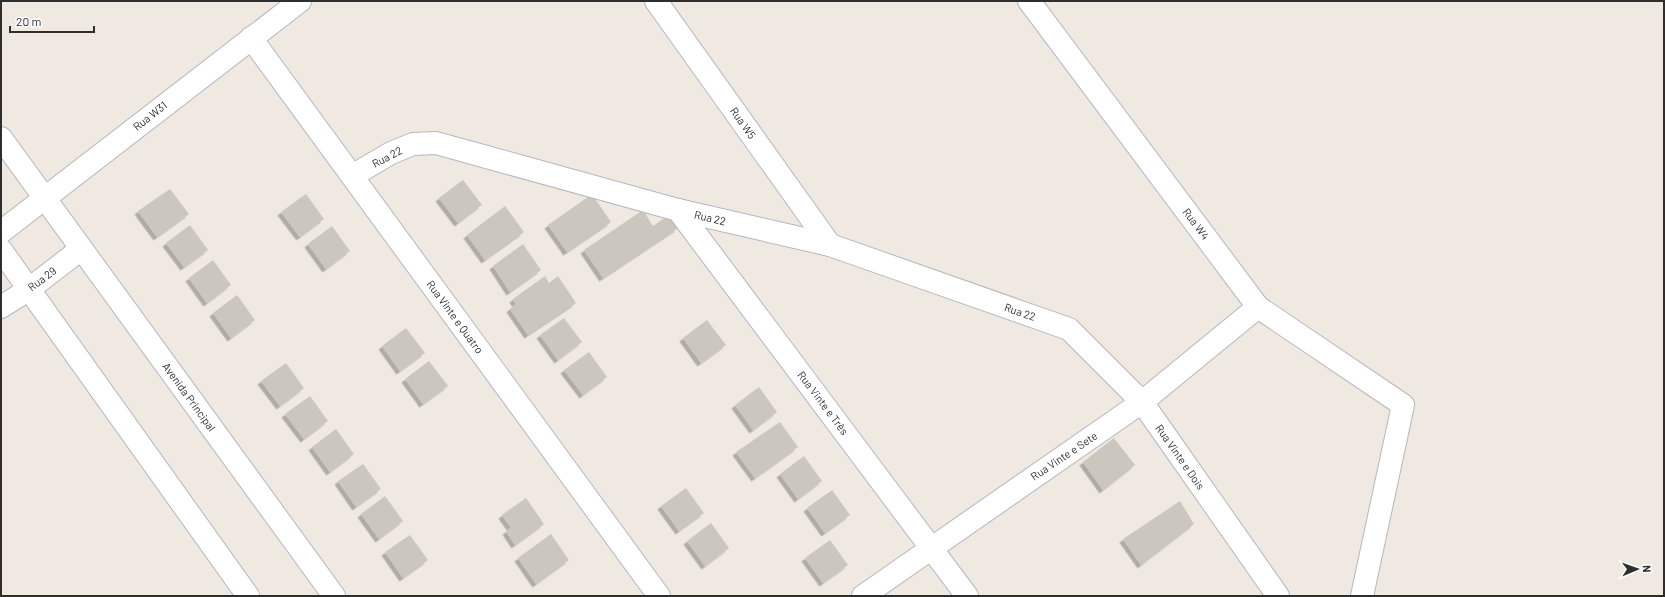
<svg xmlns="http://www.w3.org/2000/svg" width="1665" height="597" font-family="Barlow,sans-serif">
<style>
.building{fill:#cbc7bf;filter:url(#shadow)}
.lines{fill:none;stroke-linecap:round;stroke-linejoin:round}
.minor-casing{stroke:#b4b7c1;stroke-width:24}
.minor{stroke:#fff;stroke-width:22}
.labels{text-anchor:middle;stroke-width:3;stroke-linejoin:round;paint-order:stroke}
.street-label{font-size:11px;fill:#2e2e2e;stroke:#fff}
</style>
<defs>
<filter id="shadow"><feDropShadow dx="-3.5" dy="3.5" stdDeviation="0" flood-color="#0004"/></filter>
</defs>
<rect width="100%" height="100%" fill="#efe9e1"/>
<g class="building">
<polygon points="463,180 482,205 458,223 439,198"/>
<polygon points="170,189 189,214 157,237 138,211"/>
<polygon points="306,194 324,219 300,237 281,212"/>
<polygon points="592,194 611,222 567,252 548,225"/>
<polygon points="505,206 524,232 485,260 467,235"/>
<polygon points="643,210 653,226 669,215 678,228 603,278 584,250"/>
<polygon points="190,225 208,250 184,267 166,243"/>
<polygon points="332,226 350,251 326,269 308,244"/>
<polygon points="523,244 541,270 510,292 493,266"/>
<polygon points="213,260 231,285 207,303 189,278"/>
<polygon points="545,276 549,283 558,276 576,303 528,335 510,309 516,304 513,299"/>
<polygon points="237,295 255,320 231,338 213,313"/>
<polygon points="564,318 582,342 558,360 540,335"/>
<polygon points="707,320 726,345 701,363 683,338"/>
<polygon points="406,328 425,353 400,371 382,346"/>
<polygon points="589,352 607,377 583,395 564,370"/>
<polygon points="429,361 448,386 423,404 405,379"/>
<polygon points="286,363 304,388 280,406 261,381"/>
<polygon points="759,387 777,412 753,430 735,405"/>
<polygon points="310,396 328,421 304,439 285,414"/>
<polygon points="780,422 798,447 755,478 736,452"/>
<polygon points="336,429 354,454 330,472 312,447"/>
<polygon points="1114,438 1135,465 1103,490 1083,462"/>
<polygon points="804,456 822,481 798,499 780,474"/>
<polygon points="363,464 381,489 356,507 338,481"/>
<polygon points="686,488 704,513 679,531 661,506"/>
<polygon points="832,490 850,515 825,533 807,508"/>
<polygon points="385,496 403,521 379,539 361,514"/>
<polygon points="526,498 544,524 515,545 506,531 511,528 502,515"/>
<polygon points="1180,501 1194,524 1141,565 1123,539"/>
<polygon points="711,523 729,548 705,566 687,541"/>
<polygon points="551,534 569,560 536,584 518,558"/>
<polygon points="410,535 428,560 403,578 385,552"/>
<polygon points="830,540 848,565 823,583 805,558"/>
</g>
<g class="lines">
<g class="minor-casing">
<g id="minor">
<polyline points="656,1 830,245"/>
<polyline points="1029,1 1258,307 1403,405 1362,596"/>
<polyline points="251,38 659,596"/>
<polyline points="1,138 334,596"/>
<polyline points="352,176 391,153 413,144 436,143 678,210 830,245 1069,329 1142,402 1278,596"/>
<polyline points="678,210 967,596"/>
<polyline points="1,232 300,1"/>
<polyline points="1,250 248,596"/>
<polyline points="1,307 28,290 81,249"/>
<polyline points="863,596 1142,402 1258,307"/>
</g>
</g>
<use href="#minor" class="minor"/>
</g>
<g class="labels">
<g class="street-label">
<text transform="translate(150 116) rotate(-38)" y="4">Rua W31</text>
<text transform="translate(743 123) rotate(55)" y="4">Rua W5</text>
<text transform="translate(387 157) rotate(-28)" y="4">Rua 22</text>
<text transform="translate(710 218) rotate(13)" y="4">Rua 22</text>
<text transform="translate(1196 224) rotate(53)" y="4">Rua W4</text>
<text transform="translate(42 279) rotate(-37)" y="4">Rua 29</text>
<text transform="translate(1020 312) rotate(19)" y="4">Rua 22</text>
<text transform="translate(455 317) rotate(54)" y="4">Rua Vinte e Quatro</text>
<text transform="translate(189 397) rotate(54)" y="4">Avenida Principal</text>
<text transform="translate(823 403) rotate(53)" y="4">Rua Vinte e Três</text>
<text transform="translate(1064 456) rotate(-34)" y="4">Rua Vinte e Sete</text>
<text transform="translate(1180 457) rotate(55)" y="4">Rua Vinte e Dois</text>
</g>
</g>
<rect width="1665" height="597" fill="none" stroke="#2e2e2e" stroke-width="4"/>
<g transform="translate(1637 569) rotate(88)" stroke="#ffffff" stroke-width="3" paint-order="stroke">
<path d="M0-3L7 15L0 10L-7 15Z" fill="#2e2e2e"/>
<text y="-6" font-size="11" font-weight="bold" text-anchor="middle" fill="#2e2e2e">N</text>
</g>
<path d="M10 26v6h84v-6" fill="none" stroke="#2e2e2e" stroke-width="2"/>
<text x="16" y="26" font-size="12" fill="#2e2e2e" stroke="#ffffff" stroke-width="3" paint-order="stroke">20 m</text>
</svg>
